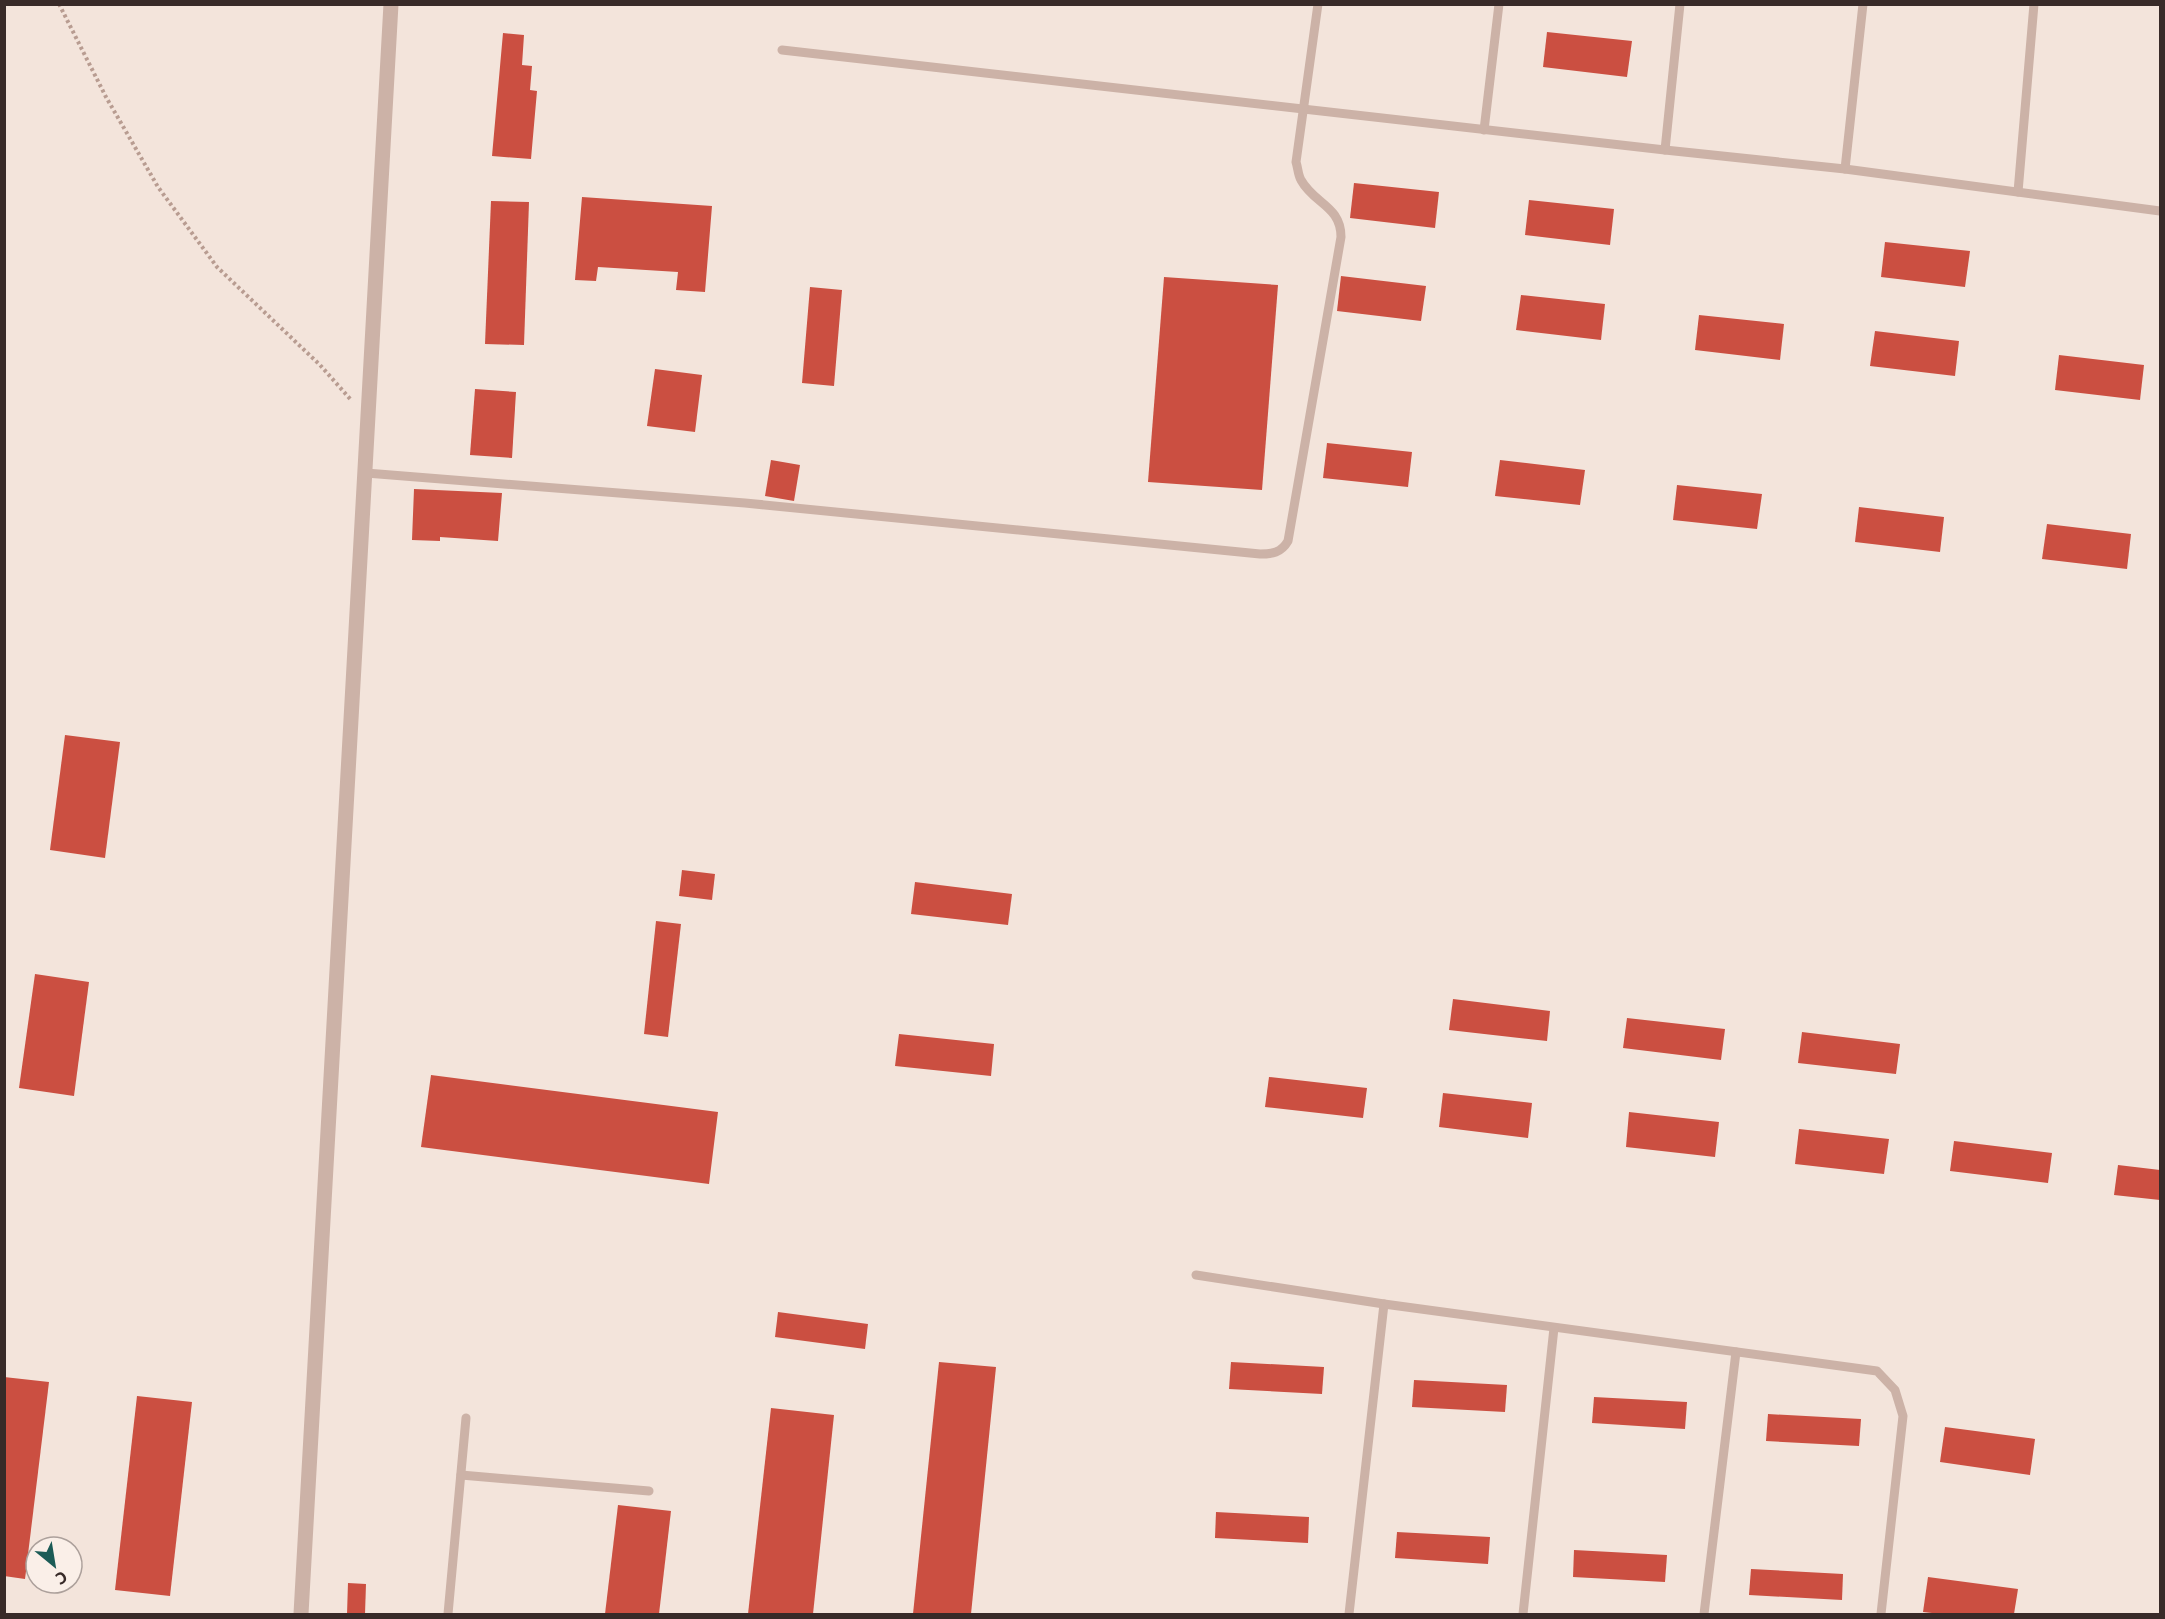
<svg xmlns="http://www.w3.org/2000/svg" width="2165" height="1619" font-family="'Noto Sans',sans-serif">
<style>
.building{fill:#cb4f41}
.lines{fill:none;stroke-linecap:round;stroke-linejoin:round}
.path{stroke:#b89c91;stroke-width:4;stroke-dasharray:3 3;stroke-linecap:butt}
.lane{stroke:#ccb2a7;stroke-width:9}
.street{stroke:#ccb2a7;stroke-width:15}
</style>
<rect width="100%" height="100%" fill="#f3e4db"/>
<g class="building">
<polygon points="1547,32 1632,41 1627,77 1543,67"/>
<polygon points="503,33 524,35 522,65 532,66 530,90 537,91 531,159 492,156"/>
<polygon points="1354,183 1439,192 1435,228 1350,218"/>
<polygon points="582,197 712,206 705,292 676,290 678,272 598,267 596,281 575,280"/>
<polygon points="1529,200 1614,209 1610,245 1525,235"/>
<polygon points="491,201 529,202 524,345 485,344"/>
<polygon points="1885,242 1970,251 1965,287 1881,277"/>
<polygon points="1341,276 1426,286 1421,321 1337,311"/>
<polygon points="1164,277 1278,285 1262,490 1148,482"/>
<polygon points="810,287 842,290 834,386 802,383"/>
<polygon points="1521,295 1605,304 1601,340 1516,330"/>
<polygon points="1699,315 1784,324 1780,360 1695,350"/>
<polygon points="1875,331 1959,341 1955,376 1870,366"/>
<polygon points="2059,355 2144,365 2140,400 2055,390"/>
<polygon points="655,369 702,375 695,432 647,426"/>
<polygon points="475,389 516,392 512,458 470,455"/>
<polygon points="1327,443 1412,452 1408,487 1323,478"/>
<polygon points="771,460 800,465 794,501 765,496"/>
<polygon points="1500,460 1585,470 1580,505 1495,496"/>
<polygon points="1677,485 1762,494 1757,529 1673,520"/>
<polygon points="414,489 502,493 498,541 440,537 440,541 412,540"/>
<polygon points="1859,507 1944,517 1940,552 1855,542"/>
<polygon points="2047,524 2131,534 2127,569 2042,559"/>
<polygon points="65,735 120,742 105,858 50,850"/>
<polygon points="682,870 715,874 712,900 679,896"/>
<polygon points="915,882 1012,894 1008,925 911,914"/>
<polygon points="656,921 681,924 668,1037 644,1034"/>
<polygon points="35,974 89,982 74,1096 19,1088"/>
<polygon points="1453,999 1550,1011 1547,1041 1449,1030"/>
<polygon points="1627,1018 1725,1029 1721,1060 1623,1048"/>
<polygon points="1802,1032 1900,1044 1896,1074 1798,1063"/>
<polygon points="899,1034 994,1044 991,1076 895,1066"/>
<polygon points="431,1075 718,1112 709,1184 421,1147"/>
<polygon points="1269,1077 1367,1088 1363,1118 1265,1107"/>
<polygon points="1443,1093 1532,1103 1528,1138 1439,1127"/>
<polygon points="1629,1112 1719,1122 1715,1157 1626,1147"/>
<polygon points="1799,1129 1889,1139 1884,1174 1795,1164"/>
<polygon points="1954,1141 2052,1153 2048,1183 1950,1171"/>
<polygon points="2118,1165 2160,1170 2160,1200 2114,1195"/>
<polygon points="778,1312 868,1324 865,1349 775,1337"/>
<polygon points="939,1362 996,1367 971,1614 913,1614"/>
<polygon points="1231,1362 1324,1367 1322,1394 1229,1389"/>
<polygon points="4,1377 49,1382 25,1579 4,1576"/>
<polygon points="1414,1380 1507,1385 1505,1412 1412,1407"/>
<polygon points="137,1396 192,1402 170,1596 115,1590"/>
<polygon points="1594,1397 1687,1402 1685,1429 1592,1423"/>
<polygon points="771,1408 834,1415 813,1614 748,1614"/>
<polygon points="1768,1414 1861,1419 1859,1446 1766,1441"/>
<polygon points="1945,1427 2035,1439 2030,1475 1940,1462"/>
<polygon points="618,1505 671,1511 659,1614 605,1614"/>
<polygon points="1216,1512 1309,1517 1308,1543 1215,1538"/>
<polygon points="1397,1532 1490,1537 1488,1564 1395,1558"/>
<polygon points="1574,1550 1667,1555 1665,1582 1573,1577"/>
<polygon points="1751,1569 1843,1574 1842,1600 1749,1595"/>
<polygon points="1928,1577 2018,1589 2014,1614 1941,1614 1923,1612"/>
<polygon points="348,1583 366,1584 365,1614 347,1614"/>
</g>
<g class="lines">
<polyline class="path" points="59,4 106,97 158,187 217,267 320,365 352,401"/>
<g class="lane">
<polyline points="782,50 1665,150 1845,169 2160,211"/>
<polyline points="1484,130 1499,4"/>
<polyline points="1665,150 1680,4"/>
<polyline points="1845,169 1863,4"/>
<polyline points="2018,192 2034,4"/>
<path d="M 366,473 L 745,503 L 1260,554 C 1272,554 1281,553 1288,541 L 1341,237 C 1341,206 1314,204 1301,180 C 1298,175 1298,168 1296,162 L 1318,4"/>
<polyline points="1196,1275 1384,1304 1877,1371 1895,1390 1903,1416 1881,1614"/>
<polyline points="461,1475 649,1491"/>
<polyline points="448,1614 466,1418"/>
<polyline points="1349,1614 1384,1304"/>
<polyline points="1523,1614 1554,1328"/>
<polyline points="1704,1614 1736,1352"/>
</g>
<polyline class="street" points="301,1614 391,4"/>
</g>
<rect width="2165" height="1619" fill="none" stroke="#382a28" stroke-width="12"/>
<g transform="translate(54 1565) rotate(150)"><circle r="28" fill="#faefe8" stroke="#aca09b" stroke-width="1.5"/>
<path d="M0-4.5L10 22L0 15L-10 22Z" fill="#1b5b56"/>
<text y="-9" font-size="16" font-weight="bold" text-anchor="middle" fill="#382a28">С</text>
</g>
</svg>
